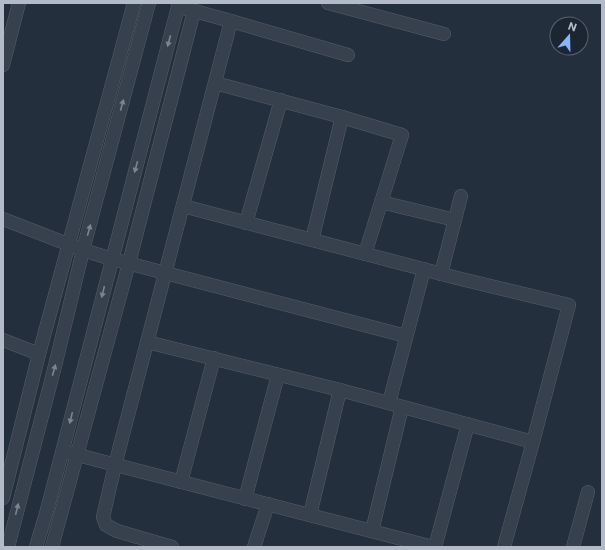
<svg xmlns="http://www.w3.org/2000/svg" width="605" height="550" font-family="Commissioner,sans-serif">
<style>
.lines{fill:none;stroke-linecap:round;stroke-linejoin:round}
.street-casing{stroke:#555e6b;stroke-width:14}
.street{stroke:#37414d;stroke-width:13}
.oneway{fill:#7b8491}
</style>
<rect width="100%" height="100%" fill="#232f3d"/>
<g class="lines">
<g class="street-casing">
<g id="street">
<polyline points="328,3 444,34"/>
<polyline points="187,9 231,21 348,55"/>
<polyline points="3,65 19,3"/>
<polyline points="215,83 342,117 312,240"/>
<polyline points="342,117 402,135 365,254"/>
<polyline points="381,202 455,220"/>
<polyline points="183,206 457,278 569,305 533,442 504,547"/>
<polyline points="3,219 83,250 112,259 406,336"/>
<polyline points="246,223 281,100"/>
<polyline points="441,274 461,196"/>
<polyline points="3,340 39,354"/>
<polyline points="147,342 340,390 533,442"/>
<polyline points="389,403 424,269"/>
<polyline points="70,453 433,547"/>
<polyline points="181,482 214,358"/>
<polyline points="3,498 39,354 134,3"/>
<polyline points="245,499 278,375"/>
<polyline points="310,515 340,390"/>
<polyline points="372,531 402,407"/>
<polyline points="8,547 56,362 83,250 149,3"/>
<polyline points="36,547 47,510 179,3"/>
<polyline points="52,547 129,263 194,11"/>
<polyline points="172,547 117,531 106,525 103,517 115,465 231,21"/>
<polyline points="254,547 268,504"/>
<polyline points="435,547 468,424"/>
<polyline points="573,547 588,492"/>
</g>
</g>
<use href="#street" class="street"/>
</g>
<defs><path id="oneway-solid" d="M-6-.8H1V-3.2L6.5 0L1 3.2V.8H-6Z"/></defs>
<g class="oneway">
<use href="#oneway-solid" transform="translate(169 41) rotate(105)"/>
<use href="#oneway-solid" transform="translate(122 105) rotate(-75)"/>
<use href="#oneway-solid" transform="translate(136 167) rotate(105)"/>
<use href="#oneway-solid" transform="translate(89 230) rotate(-75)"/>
<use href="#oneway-solid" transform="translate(103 292) rotate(104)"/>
<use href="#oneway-solid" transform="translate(54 370) rotate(-75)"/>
<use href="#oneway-solid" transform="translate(71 418) rotate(104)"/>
<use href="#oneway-solid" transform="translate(17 509) rotate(-76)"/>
</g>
<rect width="605" height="550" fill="none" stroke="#b3bbc8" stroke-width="8"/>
<g transform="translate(569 36) rotate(20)"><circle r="19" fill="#1c2632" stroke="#58626e"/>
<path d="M0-3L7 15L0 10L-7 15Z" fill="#87b5f9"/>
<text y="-6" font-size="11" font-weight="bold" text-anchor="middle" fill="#b3bbc8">N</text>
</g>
</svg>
